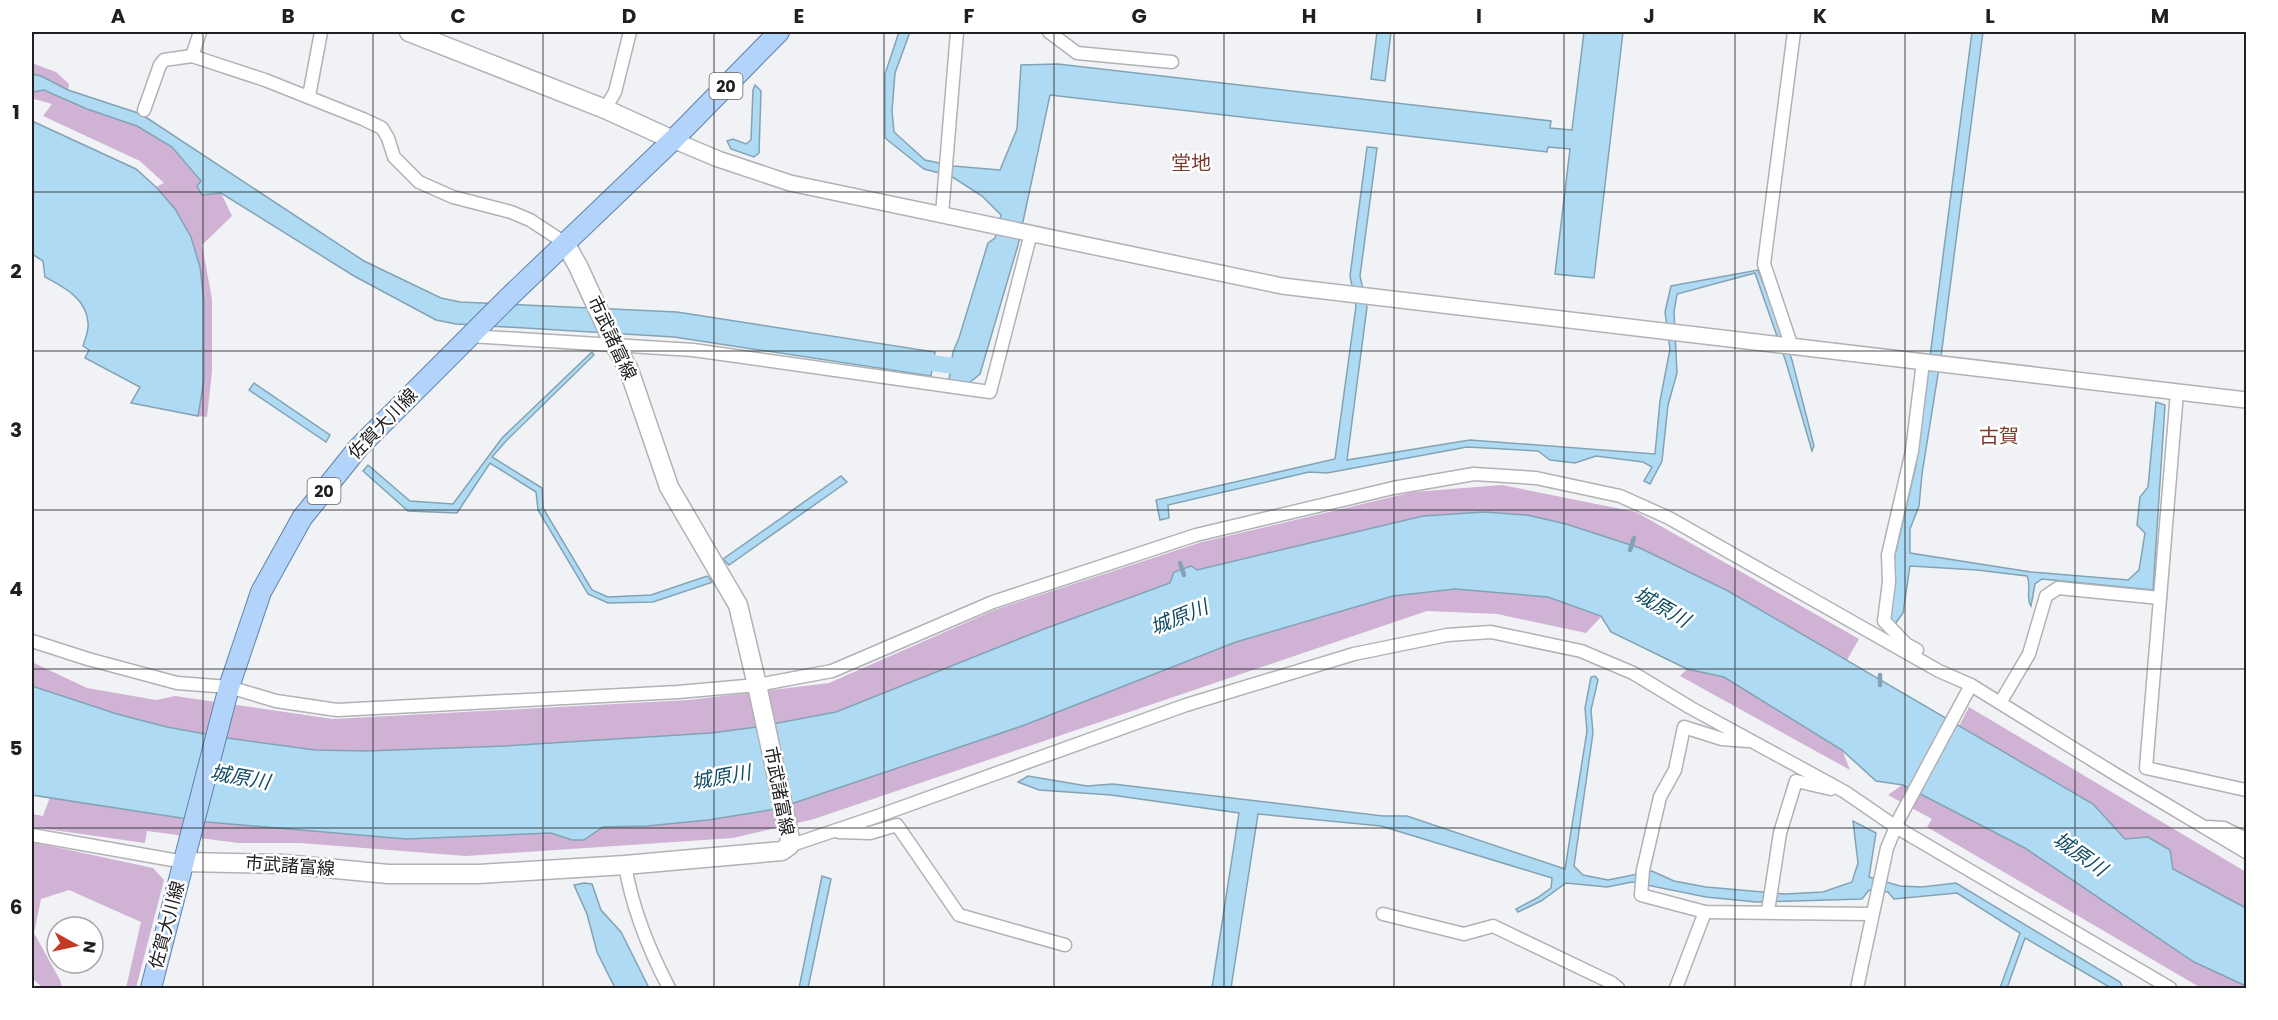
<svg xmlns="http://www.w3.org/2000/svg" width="2278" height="1020" font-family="Poppins,'Noto Sans JP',sans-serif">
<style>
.green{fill:#d0b2d4}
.water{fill:#aedbf3;stroke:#83a3b4;stroke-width:1.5}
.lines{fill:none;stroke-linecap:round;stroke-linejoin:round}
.stream{stroke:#83a3b4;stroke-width:4.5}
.canal{stroke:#aedbf3;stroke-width:16}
.minor-casing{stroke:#b1b2b5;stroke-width:15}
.tertiary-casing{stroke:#b1b2b5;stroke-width:18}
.secondary-casing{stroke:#b1b2b5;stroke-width:21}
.primary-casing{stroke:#5e82ac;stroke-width:22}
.minor{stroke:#fff;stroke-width:12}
.tertiary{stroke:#fff;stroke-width:15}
.secondary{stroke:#fff;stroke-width:18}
.primary{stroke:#b2d3fa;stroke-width:20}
.grid{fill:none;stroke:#202022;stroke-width:1.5;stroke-opacity:0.55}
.labels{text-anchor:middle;stroke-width:5;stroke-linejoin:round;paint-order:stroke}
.shield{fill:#fff;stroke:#636364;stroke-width:1.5}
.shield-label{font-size:16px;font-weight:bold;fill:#202022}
.street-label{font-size:18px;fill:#202022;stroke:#fff}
.neighbourhood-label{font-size:20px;fill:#7f392c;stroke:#fff}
.water-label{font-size:20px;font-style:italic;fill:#134d65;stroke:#fff}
.neatline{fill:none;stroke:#202022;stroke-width:2}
.grid-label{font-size:20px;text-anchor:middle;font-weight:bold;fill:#202022}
</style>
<rect width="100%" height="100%" fill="#f1f2f5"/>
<g class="green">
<polygon points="32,63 56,72 69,84 68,90 42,76 32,74"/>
<polygon points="44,90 87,109 137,126 172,147 201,182 202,195 221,193 232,216 202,245 212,299 212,372 207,417 198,416 204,380 204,301 175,209 156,187 164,183 140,161 43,116 52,104 34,99 32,97 32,92"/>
<polygon points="1502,485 1636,512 1859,639 1847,660 1728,591 1640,548 1423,516 1197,570 1191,566 1174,572 1170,583 1120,617 758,741 711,733 506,746 367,751 315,750 227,738 167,727 32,691 32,662 87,688 156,700 175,696 333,719 689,700 829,683 997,609 1202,542 1413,492"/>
<polygon points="1563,584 1905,775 2246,977 2246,988 2201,988 1927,827 1932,819 1888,795 1902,785 1876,781 1843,752 1850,770 1680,676 1687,669 1611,632 1601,617 1586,633 1497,614 1427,611 814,819 733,838 466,856 300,843 238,843 147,831 145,843 32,827 32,814 43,816 50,797 43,788 551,833 572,840 584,840 603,827 647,826 776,809 1022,726 1236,642 1395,589"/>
<polygon points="1914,699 1959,726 1969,707 2246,872 2246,922"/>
<polygon points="32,842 153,868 164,880 136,988 126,988 141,922 69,890 41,899 34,933 60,980 62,988 43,988 32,978"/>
</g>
<g class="water">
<polygon points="899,32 910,32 895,73 892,111 894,132 925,160 953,166 1000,170 1017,129 1021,65 1058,64 1551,121 1550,128 1572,130 1584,32 1623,32 1594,278 1555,274 1570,149 1548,147 1547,152 1050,95 1018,245 980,374 969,383 949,380 953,352 959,338 988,243 995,238 1001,215 982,196 951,176 924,169 885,138 885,74"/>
<polygon points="1377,32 1391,32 1385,81 1371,79"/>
<path d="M 1972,32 L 1983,32 L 1942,349 L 1922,474 L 1919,506 L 1910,529 L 1910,553 L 2031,572 L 2128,580 L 2139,570 L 2145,533 L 2137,525 L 2140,497 L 2148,487 L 2156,402 L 2165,405 L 2153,590 L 2042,579 L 2035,584 L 2031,606 C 2025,597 2032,586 2027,576 L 1977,570 L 1910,566 L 1903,613 L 1895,624 L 1888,617 L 1894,559 L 1916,465 Z"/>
<polygon points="32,74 41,76 68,90 141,114 364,261 441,298 460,302 677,312 935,352 931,376 674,337 456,324 436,320 354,276 221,193 202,195 197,186 201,181 172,147 137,126 87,109 44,90 32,92"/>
<polygon points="755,85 761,91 759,153 754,157 731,149 727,141 733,139 746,144 751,140 753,90"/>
<path d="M 32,121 L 136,169 L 156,187 L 175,209 L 191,237 L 200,267 L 204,301 L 204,380 L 198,416 L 131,403 L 140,387 L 85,358 L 89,350 L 83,346 C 85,339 89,331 88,323 C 87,299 64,287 45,277 L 43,261 L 32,254 Z"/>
<polygon points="1367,147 1377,148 1360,276 1367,307 1347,460 1470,440 1655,454 1660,401 1670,349 1665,312 1671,286 1758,270 1792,360 1814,446 1812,451 1786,362 1755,273 1677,294 1674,312 1677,373 1668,405 1662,461 1650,484 1644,481 1652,467 1643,462 1596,456 1575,463 1550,460 1538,451 1467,447 1327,473 1309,472 1168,505 1169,518 1160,520 1156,500 1335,459 1356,306 1350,276"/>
<polygon points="592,352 594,355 506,441 492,457 542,488 543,508 592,590 608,597 651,595 707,576 713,582 653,602 608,603 588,594 538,510 536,492 490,463 457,513 408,511 363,471 368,465 410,501 453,504 502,438"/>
<polygon points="254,383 330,435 326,442 249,390"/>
<polygon points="841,476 847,482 729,565 723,559"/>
<polygon points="1484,512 1527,515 1566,524 1640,548 1728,591 2093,804 2125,839 2148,837 2170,850 2173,869 2246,908 2246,986 2194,962 2025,848 1903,785 1876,781 1842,750 1724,677 1687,669 1611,632 1601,616 1548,597 1455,589 1393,596 1236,642 1022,726 776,809 708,820 647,826 603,827 584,840 572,840 551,833 406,839 207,822 32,795 32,686 117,714 167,727 227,738 315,750 367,751 506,746 711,733 757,727 836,712 1044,629 1170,583 1174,572 1191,566 1197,570 1423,516"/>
<polygon points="1595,676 1598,680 1591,710 1593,733 1574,866 1583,875 1608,880 1652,871 1674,881 1706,887 1785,894 1823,892 1852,882 1858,863 1853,821 1876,833 1869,877 1900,886 1922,887 1956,883 2120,982 2123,988 2111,988 2025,938 2007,988 2000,988 2020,933 1957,893 1894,899 1888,892 1869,890 1862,899 1756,902 1706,897 1632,882 1607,887 1566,883 1541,901 1518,912 1516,909 1537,898 1551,888 1552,878 1381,826 1258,814 1231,988 1212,988 1239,813 1111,795 1039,790 1018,782 1028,776 1087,786 1113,784 1383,816 1407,816 1565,869 1587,731 1585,708 1591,677"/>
<polygon points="822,876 831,879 808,988 799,988"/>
<polygon points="584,883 592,884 601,910 621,932 649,988 615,988 597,952 587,914 574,885"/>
</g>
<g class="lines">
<g class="stream">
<polyline points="1630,550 1634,538"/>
<polyline points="1180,563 1184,575"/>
<polyline points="1880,685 1880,675"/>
</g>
<polyline class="canal" points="912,360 967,368 968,363"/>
<g class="minor-casing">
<g id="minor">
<polyline points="1049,32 1077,53 1172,62"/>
<polyline points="192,56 200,32"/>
<polyline points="309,96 321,32"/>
<polyline points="605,109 615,92 630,32"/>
<polyline points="144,110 160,65 164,60 192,56 265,80 363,119 382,128 388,138 394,157 419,182 453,197 511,212 530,220 565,243"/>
<polyline points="942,214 957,32"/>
<polyline points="470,336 693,350 990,392 1031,233"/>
<polyline points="1792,347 1764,264 1794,32"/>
<polyline points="2177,392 2146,768 2246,790"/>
<polyline points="32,641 88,659 177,683 229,687 276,701 337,710 678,692 757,685 832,671 993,602 1196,535 1393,488 1474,474 1536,478 1620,496 1669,518 1939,671 1971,685 2115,774 2246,852"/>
<polyline points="1917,650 1906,644 1884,621 1889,582 1888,555 1912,451 1923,362"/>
<polyline points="2000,703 2029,654 2046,596 2058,588 2160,598"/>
<polyline points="1748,741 1722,739 1684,727 1675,770 1660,797 1643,870 1641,895 1705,912 1871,914"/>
<polyline points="2208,827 2224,828 2246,839"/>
<polyline points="839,832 870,833 897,825 959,915 1065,945"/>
<polyline points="32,835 184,862"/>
<polyline points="789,846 875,817 1186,705 1354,654 1447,635 1491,632 1581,651 1633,673 1691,708 1845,792 1896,827 2170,988"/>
<path d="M 625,865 C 632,907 649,950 669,988"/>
<polyline points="1768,911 1780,833 1796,781 1831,789"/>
<polyline points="1383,914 1464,934 1493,926 1612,983 1618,988"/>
<polyline points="1676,988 1705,912"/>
<polyline points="1857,988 1887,848 1899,819 1971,685"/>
</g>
</g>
<g class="tertiary-casing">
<polyline id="tertiary" points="673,140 718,159 790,183 1282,286 2246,400"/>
</g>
<g class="secondary-casing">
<g id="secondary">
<polyline points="409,32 605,109 673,140"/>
<polyline points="184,862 284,864 388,874 479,874 625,865 782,851 789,846 790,839 757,685 738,605 669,487 629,370 613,342 578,266 565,243"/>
</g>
</g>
<g class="primary-casing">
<polyline id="primary" points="151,988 229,687 261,592 302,518 359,447 509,297 673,140 779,32"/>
</g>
<use href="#minor" class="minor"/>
<use href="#tertiary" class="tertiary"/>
<use href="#secondary" class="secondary"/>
<use href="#primary" class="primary"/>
</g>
<path class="grid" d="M 203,32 L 203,988M 373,32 L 373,988M 543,32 L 543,988M 714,32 L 714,988M 884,32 L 884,988M 1054,32 L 1054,988M 1224,32 L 1224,988M 1394,32 L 1394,988M 1564,32 L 1564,988M 1735,32 L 1735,988M 1905,32 L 1905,988M 2075,32 L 2075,988M 32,192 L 2246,192M 32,351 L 2246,351M 32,510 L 2246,510M 32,669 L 2246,669M 32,828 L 2246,828"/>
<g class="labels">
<g class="shield">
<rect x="709.5" y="73" width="33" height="26" rx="4.5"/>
<rect x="307.5" y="478" width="33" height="26" rx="4.5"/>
</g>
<g class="shield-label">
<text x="726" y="92">20</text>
<text x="324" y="497">20</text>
</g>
<g class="street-label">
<text transform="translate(612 338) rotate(65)" y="6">市武諸富線</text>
<text transform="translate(383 424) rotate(-46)" y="6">佐賀大川線</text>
<text transform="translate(779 791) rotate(79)" y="6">市武諸富線</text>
<text transform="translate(290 866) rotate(4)" y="6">市武諸富線</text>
<text transform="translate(167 925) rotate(-75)" y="6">佐賀大川線</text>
</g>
<g class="neighbourhood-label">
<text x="1191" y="170">堂地</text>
<text x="1999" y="443">古賀</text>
</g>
<g class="water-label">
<text transform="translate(1662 607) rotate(30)" y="7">城原川</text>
<text transform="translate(1179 617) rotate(-22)" y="7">城原川</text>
<text transform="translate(240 777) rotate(10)" y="7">城原川</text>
<text transform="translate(721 777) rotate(-10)" y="7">城原川</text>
<text transform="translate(2080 854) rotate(35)" y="7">城原川</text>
</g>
</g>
<rect width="2278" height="1020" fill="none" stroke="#ffffff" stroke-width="66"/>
<g transform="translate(75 945) rotate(98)"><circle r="28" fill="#ffffff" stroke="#a6a6a7" stroke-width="1.5"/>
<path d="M0-4.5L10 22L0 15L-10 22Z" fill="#c43921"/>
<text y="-9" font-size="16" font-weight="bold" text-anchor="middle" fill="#202022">N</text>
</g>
<rect x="33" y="33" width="2212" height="954" class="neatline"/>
<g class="grid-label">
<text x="118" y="23">A</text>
<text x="288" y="23">B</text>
<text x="458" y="23">C</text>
<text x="629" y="23">D</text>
<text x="799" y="23">E</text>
<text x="969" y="23">F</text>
<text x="1139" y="23">G</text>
<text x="1309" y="23">H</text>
<text x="1479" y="23">I</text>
<text x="1649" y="23">J</text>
<text x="1820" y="23">K</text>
<text x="1990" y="23">L</text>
<text x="2160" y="23">M</text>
<text x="16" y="119">1</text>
<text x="16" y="278">2</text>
<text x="16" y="437">3</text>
<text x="16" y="596">4</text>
<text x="16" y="755">5</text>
<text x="16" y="914">6</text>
</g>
</svg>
